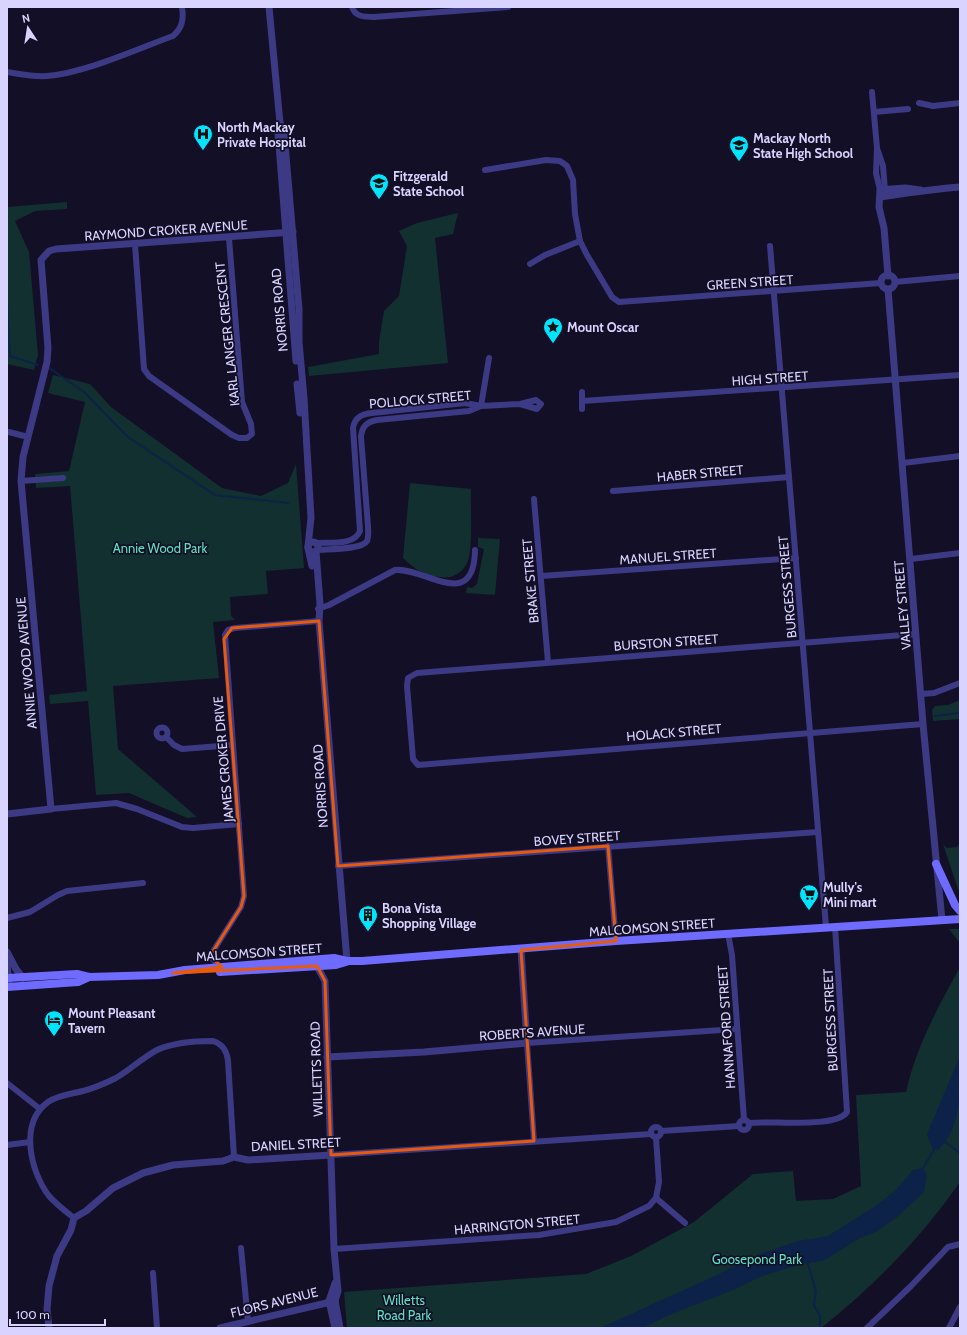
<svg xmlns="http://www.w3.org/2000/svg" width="967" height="1335" font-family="Cabin,sans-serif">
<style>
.green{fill:#12302f}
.water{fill:#0c2248}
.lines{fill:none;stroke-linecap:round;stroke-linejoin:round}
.stream{stroke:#0c2248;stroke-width:2}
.minor{stroke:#3d3a85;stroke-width:6}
.tertiary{stroke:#3d3a85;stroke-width:7}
.secondary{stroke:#6f6bff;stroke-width:8}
.marked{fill:none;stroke:#e8590c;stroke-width:3;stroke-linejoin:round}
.labels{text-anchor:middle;stroke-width:3.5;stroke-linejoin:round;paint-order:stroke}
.poi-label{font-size:13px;font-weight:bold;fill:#d9d4ff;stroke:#130f26;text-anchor:start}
.street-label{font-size:13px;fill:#d9d4ff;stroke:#130f26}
.park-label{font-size:13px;fill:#5fe0c0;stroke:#130f26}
</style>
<rect width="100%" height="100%" fill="#130f26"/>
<g class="green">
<polygon points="67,202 67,209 35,211 15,221 29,252 38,355 34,370 7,364 7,207"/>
<polygon points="458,213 453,234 435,238 448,363 309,376 308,367 379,354 379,341 384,311 399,296 407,246 399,231 417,223"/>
<polygon points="53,375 90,384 111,407 222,488 261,496 288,483 296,464 304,568 266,571 268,594 230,597 231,616 235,620 213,622 219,678 113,686 118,749 197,817 187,818 129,793 96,795 88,701 50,704 49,695 87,691 70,486 36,488 35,474 69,471 85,402 48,393"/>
<path d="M 410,483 L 471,489 C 470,505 474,554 466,565 C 460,575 450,579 440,577 C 425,576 413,568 403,558 Z"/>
<polygon points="478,538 500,539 495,595 466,593 467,587 472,588 477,584 484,549 478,547"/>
<polygon points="960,700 960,719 933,721 932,710 935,706 948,705"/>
<polygon points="943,844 947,848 957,847 960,844 960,895"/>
<polygon points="949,929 960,929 960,943"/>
<path d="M 960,967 L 960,1182 C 921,1238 874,1286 821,1328 L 347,1328 L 344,1292 L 586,1274 L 631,1256 L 694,1222 L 753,1174 L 793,1171 L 796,1201 L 833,1199 L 861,1186 L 856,1095 L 906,1092 C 916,1047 938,1007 960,967 Z"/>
</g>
<g class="water">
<path d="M 960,1056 C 960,1088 963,1127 938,1150 L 932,1148 L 927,1134 Z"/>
<polygon points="923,1168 927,1175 924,1192 897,1217 876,1232 860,1238 823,1261 801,1264 762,1276 733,1290 669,1315 643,1328 600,1328 717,1275 752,1257 798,1241 828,1236 874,1207 895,1191 913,1170"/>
</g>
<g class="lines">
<g class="stream">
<polyline points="7,300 10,356 38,365"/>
<polyline points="49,368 84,392 128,437 215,495 288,503"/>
<polyline points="935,716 960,713"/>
<polyline points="945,1142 960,1153"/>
<polyline points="922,1170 935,1148"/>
<polyline points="807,1261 816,1291 814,1306 820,1315 820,1328"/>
</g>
<g class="minor">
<path d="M 352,7 C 355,17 365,17 374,17 L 508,7"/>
<path d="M 7,72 C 20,74 33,77 47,76 C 85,73 137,49 173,36 C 182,28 184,20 182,7"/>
<polyline points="872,92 877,148 876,173 880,190"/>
<polyline points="919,103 933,106 960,103"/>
<polyline points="874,112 908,109"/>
<polyline points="878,151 883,166 885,190"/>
<polyline points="485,170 546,160 560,161 567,166 573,180 575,214 580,241 587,255 612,297 619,302 881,283"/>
<polyline points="135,244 144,369 149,376 232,435 239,438 247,438 252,434 251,424 242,402 229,238"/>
<polyline points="770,246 826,927"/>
<polyline points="530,264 545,255 580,241"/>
<polyline points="895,282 960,276"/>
<polyline points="582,401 960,375"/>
<polyline points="481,406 489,358"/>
<polyline points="582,409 582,392"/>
<polyline points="9,432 28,437"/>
<polyline points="903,463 960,456"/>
<polyline points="21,481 63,478"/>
<polyline points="613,491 789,477"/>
<polyline points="534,499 548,662"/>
<path d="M 317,543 C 330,542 354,546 360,531 L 353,428 C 355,417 362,414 372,413 L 465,403 L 481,406 L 520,404 L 536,400 L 541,404 L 537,409 L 520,404"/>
<path d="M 317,550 C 327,549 362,550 367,541 C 369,537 368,530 368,526 L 361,437 C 362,426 367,422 377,420 L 469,411 L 481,406"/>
<polyline points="911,559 960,553"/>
<polyline points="541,576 796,558"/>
<path d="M 318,609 L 329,605 L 395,570 C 425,567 474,613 475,550"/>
<polyline points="916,634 417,673 408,678 407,686 413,759 418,765 923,724"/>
<polyline points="921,694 934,693 960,683"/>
<circle cx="162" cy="733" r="5.5"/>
<polyline points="166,737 174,745 182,749 233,745"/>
<polyline points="51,809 116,803 137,809 182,827 193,828 239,824"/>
<polyline points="608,846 616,941"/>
<polyline points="338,866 818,832"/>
<polyline points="7,918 30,912 58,895 67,891 143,883"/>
<polyline points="728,934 732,955 744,1120"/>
<polyline points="220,967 210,956 241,907 244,896 225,635 228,630 235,628 319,621"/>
<polyline points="7,1083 40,1109"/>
<circle cx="744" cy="1125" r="5"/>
<path d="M 749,1123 C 768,1120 836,1129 847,1112 L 835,926"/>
<circle cx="656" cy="1132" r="5"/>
<polyline points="661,1131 739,1126"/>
<polyline points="534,1141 527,1043 737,1029"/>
<polyline points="7,1145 30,1142"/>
<polyline points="331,1155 651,1134"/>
<polyline points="656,1198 685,1223"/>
<path d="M 74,1218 C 65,1211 56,1204 49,1196 C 30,1171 19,1123 48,1102 C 58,1095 71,1094 83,1091 C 94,1088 106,1083 116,1078 C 130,1070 142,1058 157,1050 C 174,1042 194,1041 213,1041 C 223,1044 227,1051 228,1061 L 234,1157"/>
<polyline points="241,1248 248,1321"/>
<polyline points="334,1249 539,1235 616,1222 649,1206 656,1198 659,1182 656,1137"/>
<polyline points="153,1273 157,1328"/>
<polyline points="867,1328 911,1286 948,1247 960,1244"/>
<polyline points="949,1328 960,1307"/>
</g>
<g class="tertiary">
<polyline points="269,7 280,123 284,132 299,309 299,342 304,398 311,518 308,546"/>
<polyline points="280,123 278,132 296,361"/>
<path d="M 880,197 C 907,193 933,189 960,187"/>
<circle cx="888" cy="282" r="7"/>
<polyline points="888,276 884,228 879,207 880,190 905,188 920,190"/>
<polyline points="888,289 923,724 942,920"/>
<polyline points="297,384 300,413"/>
<circle cx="313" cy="547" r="5"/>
<polyline points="308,548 312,566"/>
<polyline points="316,551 320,604 319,621 347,961"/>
<polyline points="7,814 51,809 21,481 23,457 47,362 48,348 41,260 49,251 56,249 293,232"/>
<polyline points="7,952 16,969 23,978"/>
<polyline points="7,962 9,987"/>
<polyline points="317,966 325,981 334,1249 338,1291 335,1301 340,1328"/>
<polyline points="327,1057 424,1052 527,1043 521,950"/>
<polyline points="335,1283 329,1301 335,1328"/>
<polyline points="49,1328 47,1309 49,1286 57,1256 71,1230 74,1218 86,1211 113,1188 143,1173 173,1165 223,1161 234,1157 248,1160 331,1155"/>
<polyline points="220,1328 335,1301"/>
</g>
<g class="secondary">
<polyline points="936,864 955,905 960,911"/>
<polyline points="220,972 336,965 346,962"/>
<polyline points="7,978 77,974 89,977 158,975 185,970 334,958 347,961 362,961 616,941 960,919"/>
<polyline points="7,987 78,982 89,977"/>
</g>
</g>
<path class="marked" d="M 319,621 L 338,866 L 608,846 L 616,941 L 521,950 L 534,1141 L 331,1155 L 325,981 L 317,966 L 173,973 L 222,967 L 210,956 L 241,907 L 244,896 L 224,639 L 232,628 Z"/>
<defs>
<g id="hospital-pin" transform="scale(1)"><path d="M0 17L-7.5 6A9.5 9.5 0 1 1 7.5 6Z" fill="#00e5ff" stroke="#130f26"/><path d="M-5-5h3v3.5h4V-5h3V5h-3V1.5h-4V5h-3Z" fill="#111"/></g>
<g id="school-pin" transform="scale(1)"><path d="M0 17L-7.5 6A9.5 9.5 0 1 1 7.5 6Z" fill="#00e5ff" stroke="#130f26"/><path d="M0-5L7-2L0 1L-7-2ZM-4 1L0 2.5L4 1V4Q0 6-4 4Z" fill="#111"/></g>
<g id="sight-pin" transform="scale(1)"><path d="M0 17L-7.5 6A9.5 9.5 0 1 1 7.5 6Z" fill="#00e5ff" stroke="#130f26"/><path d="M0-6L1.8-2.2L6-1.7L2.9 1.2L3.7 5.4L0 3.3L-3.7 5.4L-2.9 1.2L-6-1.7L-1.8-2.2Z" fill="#111"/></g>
<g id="supermarket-pin" transform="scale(1)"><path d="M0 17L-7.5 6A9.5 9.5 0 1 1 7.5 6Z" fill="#00e5ff" stroke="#130f26"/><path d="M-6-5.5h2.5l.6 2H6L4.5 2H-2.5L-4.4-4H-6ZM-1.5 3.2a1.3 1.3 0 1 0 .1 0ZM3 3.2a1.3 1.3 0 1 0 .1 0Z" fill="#111"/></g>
<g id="building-pin" transform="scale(1)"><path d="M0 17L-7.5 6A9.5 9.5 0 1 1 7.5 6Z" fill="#00e5ff" stroke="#130f26"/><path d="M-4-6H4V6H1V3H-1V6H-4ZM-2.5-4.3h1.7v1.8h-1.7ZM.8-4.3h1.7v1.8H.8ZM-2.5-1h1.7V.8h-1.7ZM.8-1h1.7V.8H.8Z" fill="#111"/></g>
<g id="hotel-pin" transform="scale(1)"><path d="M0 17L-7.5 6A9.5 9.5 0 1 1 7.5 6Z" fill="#00e5ff" stroke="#130f26"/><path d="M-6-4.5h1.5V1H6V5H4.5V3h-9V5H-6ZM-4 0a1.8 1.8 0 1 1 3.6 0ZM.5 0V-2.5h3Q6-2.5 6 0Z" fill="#111"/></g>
</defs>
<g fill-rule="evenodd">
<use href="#hospital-pin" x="203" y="134"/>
<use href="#school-pin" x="739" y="145"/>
<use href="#school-pin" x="379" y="183"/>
<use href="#sight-pin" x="553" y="327"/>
<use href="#supermarket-pin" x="809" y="894"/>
<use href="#building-pin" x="368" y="915"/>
<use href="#hotel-pin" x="54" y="1020"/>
</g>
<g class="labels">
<g class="poi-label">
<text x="217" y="132">North Mackay<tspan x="217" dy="15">Private Hospital</tspan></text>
<text x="753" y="143">Mackay North<tspan x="753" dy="15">State High School</tspan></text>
<text x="393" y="181">Fitzgerald<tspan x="393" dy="15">State School</tspan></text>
<text x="567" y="332">Mount Oscar</text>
<text x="823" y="892">Mully's<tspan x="823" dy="15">Mini mart</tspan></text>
<text x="382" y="913">Bona Vista<tspan x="382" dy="15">Shopping Village</tspan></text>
<text x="68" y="1018">Mount Pleasant<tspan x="68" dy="15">Tavern</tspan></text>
</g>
<g class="street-label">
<text transform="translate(166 230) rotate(-4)" y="5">RAYMOND CROKER AVENUE</text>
<text transform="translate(750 282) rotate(-4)" y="5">GREEN STREET</text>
<text transform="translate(279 310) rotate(-95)" y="5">NORRIS ROAD</text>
<text transform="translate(227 334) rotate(-96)" y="5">KARL LANGER CRESCENT</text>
<text transform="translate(770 378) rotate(-4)" y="5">HIGH STREET</text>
<text transform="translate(420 399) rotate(-5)" y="5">POLLOCK STREET</text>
<text transform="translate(700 473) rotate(-5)" y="5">HABER STREET</text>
<text transform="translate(668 556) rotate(-4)" y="5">MANUEL STREET</text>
<text transform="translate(530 581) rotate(-95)" y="5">BRAKE STREET</text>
<text transform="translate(787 587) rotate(-95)" y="5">BURGESS STREET</text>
<text transform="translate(902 605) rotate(-95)" y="5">VALLEY STREET</text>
<text transform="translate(666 642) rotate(-4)" y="5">BURSTON STREET</text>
<text transform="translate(26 663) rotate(-95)" y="5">ANNIE WOOD AVENUE</text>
<text transform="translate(674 732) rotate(-5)" y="5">HOLACK STREET</text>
<text transform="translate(223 759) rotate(-95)" y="5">JAMES CROKER DRIVE</text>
<text transform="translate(320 786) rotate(-94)" y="5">NORRIS ROAD</text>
<text transform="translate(577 838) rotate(-4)" y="5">BOVEY STREET</text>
<text transform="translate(652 927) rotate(-4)" y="5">MALCOMSON STREET</text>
<text transform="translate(259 952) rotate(-4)" y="5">MALCOMSON STREET</text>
<text transform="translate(830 1020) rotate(-93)" y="5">BURGESS STREET</text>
<text transform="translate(726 1027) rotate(-94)" y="5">HANNAFORD STREET</text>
<text transform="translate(532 1032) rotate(-4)" y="5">ROBERTS AVENUE</text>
<text transform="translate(316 1069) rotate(-92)" y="5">WILLETTS ROAD</text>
<text transform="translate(296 1144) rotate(-3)" y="5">DANIEL STREET</text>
<text transform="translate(517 1224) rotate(-5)" y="5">HARRINGTON STREET</text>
<text transform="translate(274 1302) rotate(-14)" y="5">FLORS AVENUE</text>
</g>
<g class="park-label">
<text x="160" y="553">Annie Wood Park</text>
<text x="757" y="1264">Goosepond Park</text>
<text x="404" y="1305">Willetts<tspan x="404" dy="15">Road Park</tspan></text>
</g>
</g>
<rect width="967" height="1335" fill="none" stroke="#d9d4ff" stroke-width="16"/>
<g transform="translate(28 28) rotate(348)" stroke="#130f26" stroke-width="3" paint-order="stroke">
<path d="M0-3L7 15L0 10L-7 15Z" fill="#d9d4ff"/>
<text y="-6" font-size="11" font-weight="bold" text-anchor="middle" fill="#d9d4ff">N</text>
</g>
<path d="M10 1319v6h95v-6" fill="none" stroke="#d9d4ff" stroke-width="2"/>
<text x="16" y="1319" font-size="12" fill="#d9d4ff" stroke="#130f26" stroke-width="3" paint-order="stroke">100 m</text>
</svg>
